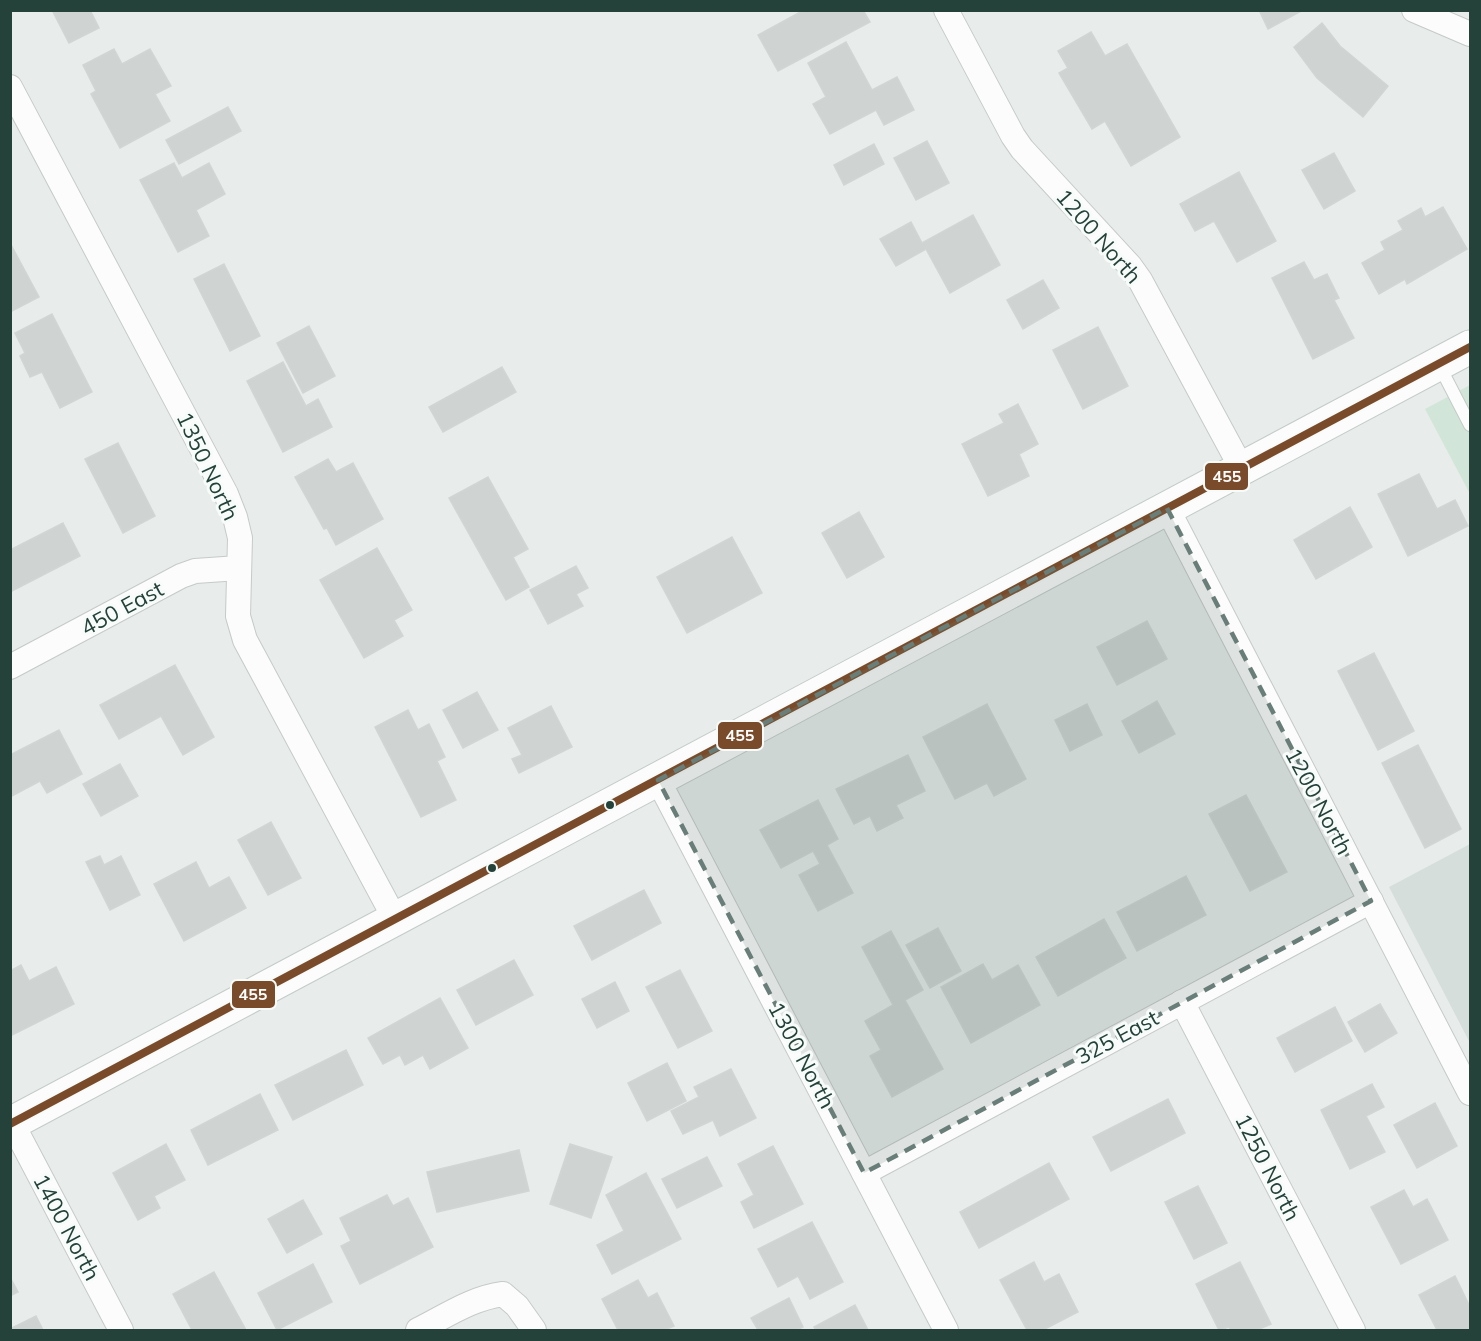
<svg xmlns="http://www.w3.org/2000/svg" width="1481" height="1341" font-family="Mulish,sans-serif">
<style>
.built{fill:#d6dedb}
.green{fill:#d1e6d8}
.building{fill:#cfd4d2;stroke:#d1d6d4;stroke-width:1.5}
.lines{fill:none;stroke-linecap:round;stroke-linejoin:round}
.service-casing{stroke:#c5cac8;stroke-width:14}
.minor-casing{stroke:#c5cac8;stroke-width:26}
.secondary-casing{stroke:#c3cbc8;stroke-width:35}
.service{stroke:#fcfcfc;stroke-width:12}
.minor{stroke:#fcfcfc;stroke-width:24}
.secondary{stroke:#fcfcfc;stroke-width:33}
.bus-1-casing{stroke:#f7fbf9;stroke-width:12}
.bus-1{stroke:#7a4b2a;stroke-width:8}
.marked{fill:#697e78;fill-opacity:0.2;stroke:#697e78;stroke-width:4.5;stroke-dasharray:12 8;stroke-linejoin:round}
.bus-dot{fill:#24423a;stroke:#f7fbf9;stroke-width:2}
.labels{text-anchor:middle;stroke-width:6;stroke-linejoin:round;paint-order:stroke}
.street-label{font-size:22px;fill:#24423a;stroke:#f7fbf9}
.line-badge{stroke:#f7fbf9;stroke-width:2}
.badge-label{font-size:16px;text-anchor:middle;font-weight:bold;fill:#fff}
</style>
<rect width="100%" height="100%" fill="#e8edeb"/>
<polygon class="built" points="1470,844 1470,1043 1389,887"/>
<polygon class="green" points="1470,385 1470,494 1425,409"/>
<g class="building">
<polygon points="52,10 90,10 99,28 69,43"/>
<polygon points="804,10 863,10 870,22 778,71 758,35"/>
<polygon points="1259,10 1303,10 1268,29"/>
<polygon points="1322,23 1340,46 1388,86 1363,117 1317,78 1294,47"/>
<polygon points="1091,32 1105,56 1127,44 1180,137 1131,166 1105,121 1092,129 1059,73 1068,68 1058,51"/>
<polygon points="846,42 872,90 897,77 914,110 884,125 876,110 830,134 813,104 826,97 808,63"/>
<polygon points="114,49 122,64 150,49 171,86 155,94 170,121 120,148 91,94 96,91 83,65"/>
<polygon points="228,107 241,131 179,164 166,140"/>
<polygon points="927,141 949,183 916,200 894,158"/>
<polygon points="874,144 884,164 844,185 834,165"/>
<polygon points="1334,153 1355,191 1324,209 1302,170"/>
<polygon points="174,163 182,178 209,163 225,194 196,210 209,236 178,252 140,180"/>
<polygon points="1239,172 1276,241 1237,262 1214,221 1195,231 1180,204"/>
<polygon points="1443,207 1467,249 1407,284 1405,279 1379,294 1362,263 1385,250 1381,242 1403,230 1398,221 1421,208 1425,217"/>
<polygon points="973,215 1000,265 950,293 926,249 896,266 880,239 911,222 922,243"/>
<polygon points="10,243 39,297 10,312"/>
<polygon points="1304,262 1314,280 1327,274 1339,298 1334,300 1354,338 1313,359 1272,278"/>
<polygon points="224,264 260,336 230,351 194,279"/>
<polygon points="1043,280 1059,308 1023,329 1007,300"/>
<polygon points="52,314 92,392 60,408 42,372 30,377 20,356 25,353 15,333"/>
<polygon points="309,326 335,376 303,393 277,343"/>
<polygon points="1098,327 1128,386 1083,409 1053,350"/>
<polygon points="283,362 306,406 318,399 332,427 283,452 247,381"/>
<polygon points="502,367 516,392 443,432 429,407"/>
<polygon points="1018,404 1038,444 1019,454 1029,476 988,496 962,444 1004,423 999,414"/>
<polygon points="118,443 155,516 123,533 85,459"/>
<polygon points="328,459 336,472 353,463 383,519 336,545 327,528 324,529 295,477"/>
<polygon points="1419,474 1437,509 1455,500 1468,526 1408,556 1378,494"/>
<polygon points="488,477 528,549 513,557 529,587 506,600 449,498"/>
<polygon points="1350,507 1372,547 1316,579 1294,540"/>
<polygon points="859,512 884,557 847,578 822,533"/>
<polygon points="63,523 80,556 10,592 10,550"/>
<polygon points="732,537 762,593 687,633 657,577"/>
<polygon points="377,548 412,610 394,620 403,636 364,658 320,580"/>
<polygon points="576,566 588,588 576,594 583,606 548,624 530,590"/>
<polygon points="1147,621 1167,659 1117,685 1097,647"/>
<polygon points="1374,653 1414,731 1378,750 1338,671"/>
<polygon points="175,665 214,737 183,755 161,716 119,739 100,705"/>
<polygon points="477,692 498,730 463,748 443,710"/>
<polygon points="1157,701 1175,734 1139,753 1122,721"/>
<polygon points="987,704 1026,779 994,796 987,783 955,799 923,737"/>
<polygon points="1087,704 1102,735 1070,751 1055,720"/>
<polygon points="551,706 572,747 519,773 512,759 522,755 508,728"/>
<polygon points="408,710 418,730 429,724 445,757 437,761 456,800 421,817 375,727"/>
<polygon points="59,730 82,774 47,793 40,781 10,797 10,755"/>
<polygon points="1418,745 1461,829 1425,848 1382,763"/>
<polygon points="908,755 925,791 896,805 903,818 877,831 870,816 854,824 836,789"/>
<polygon points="120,764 138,796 101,816 83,784"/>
<polygon points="1246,795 1287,872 1250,891 1209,814"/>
<polygon points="818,800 838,839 827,845 853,893 818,911 799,875 820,864 813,851 781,868 760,830"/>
<polygon points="271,822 301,878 268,895 238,840"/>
<polygon points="100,856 104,865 121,856 140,895 110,910 86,862"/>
<polygon points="196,862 209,888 229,877 246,908 184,941 154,884"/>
<polygon points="1186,876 1206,915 1137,951 1117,912"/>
<polygon points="644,890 661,923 592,960 574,926"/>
<polygon points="1104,919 1126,958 1058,996 1036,957"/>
<polygon points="938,928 961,971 930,988 906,945"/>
<polygon points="891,931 923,990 905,1000 943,1069 892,1097 870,1056 881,1050 865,1021 893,1005 862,947"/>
<polygon points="514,960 533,995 476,1025 457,990"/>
<polygon points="983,964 992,980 1018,965 1040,1005 971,1043 941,987"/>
<polygon points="21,965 29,981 56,967 74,1004 10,1036 10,971"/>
<polygon points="680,970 712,1031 678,1048 646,987"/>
<polygon points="615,982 629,1011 597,1028 582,999"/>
<polygon points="440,998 468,1048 430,1069 423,1055 405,1065 400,1055 383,1064 368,1038"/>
<polygon points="1380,1004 1397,1033 1365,1052 1348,1022"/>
<polygon points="1335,1007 1352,1041 1295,1072 1277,1038"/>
<polygon points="346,1050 363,1085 293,1120 275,1085"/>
<polygon points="667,1063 686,1101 647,1121 628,1083"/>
<polygon points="731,1069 756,1118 720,1136 713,1120 683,1134 671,1111 699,1097 694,1087"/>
<polygon points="1372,1084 1384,1107 1366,1116 1385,1152 1350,1169 1321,1110"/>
<polygon points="260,1094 278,1130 208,1165 191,1130"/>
<polygon points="1168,1099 1185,1133 1111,1171 1093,1137"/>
<polygon points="1435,1103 1457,1146 1417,1168 1394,1125"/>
<polygon points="166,1144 185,1180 154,1196 160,1208 138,1220 113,1173"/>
<polygon points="570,1144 612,1157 591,1218 550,1204"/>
<polygon points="773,1146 803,1204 754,1228 741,1202 754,1195 738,1164"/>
<polygon points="519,1150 529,1191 437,1212 427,1172"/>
<polygon points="707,1157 722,1186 677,1208 662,1179"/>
<polygon points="1049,1163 1069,1199 979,1248 960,1212"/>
<polygon points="646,1173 681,1239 612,1274 597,1245 624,1231 606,1195"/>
<polygon points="1198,1186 1227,1243 1194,1259 1165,1202"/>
<polygon points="1404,1190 1413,1207 1427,1199 1448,1240 1401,1264 1371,1207"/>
<polygon points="387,1195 393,1206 408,1198 433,1247 360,1284 341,1246 351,1241 340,1218"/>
<polygon points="303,1200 322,1234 287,1253 268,1219"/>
<polygon points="812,1222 843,1282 810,1299 798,1276 778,1287 758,1249"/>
<polygon points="1034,1262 1044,1282 1059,1274 1078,1312 1043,1330 1027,1330 1000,1280"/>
<polygon points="1240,1262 1271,1324 1257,1330 1231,1330 1229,1327 1219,1330 1196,1284"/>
<polygon points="313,1264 332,1302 277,1330 258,1293"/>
<polygon points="214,1272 246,1330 192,1330 173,1294"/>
<polygon points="1455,1276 1470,1307 1470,1330 1437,1330 1419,1295"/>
<polygon points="10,1277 18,1292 10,1296"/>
<polygon points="638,1280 648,1298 657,1293 674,1326 664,1330 618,1330 602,1299"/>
<polygon points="789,1298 803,1327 797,1330 758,1330 751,1318"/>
<polygon points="855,1305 868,1330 816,1330 814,1327"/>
<polygon points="36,1316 43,1330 10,1330 10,1329"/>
</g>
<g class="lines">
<g class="service-casing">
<polyline id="service" points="1439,365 1470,425"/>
</g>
<g class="minor-casing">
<g id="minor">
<polyline points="946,10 1013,136 1022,149 1130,266 1140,280 1242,469"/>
<polyline points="1414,10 1470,34"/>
<polyline points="10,87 226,494 235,517 240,538 238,616 245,640 395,919"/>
<polyline points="1167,508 1470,1093"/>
<polyline points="10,667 181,576 195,571 239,568"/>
<polyline points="658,780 946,1330"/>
<polyline points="1182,1002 1353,1330"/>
<polyline points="12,1123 121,1330"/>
<polyline points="864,1173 1371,901"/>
<path d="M 418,1330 C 446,1316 472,1298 503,1294 L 517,1306 L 534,1330"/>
</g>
</g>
<g class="secondary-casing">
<polyline id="secondary" points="10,1124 1470,347"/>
</g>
<use href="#service" class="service"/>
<use href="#minor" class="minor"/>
<use href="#secondary" class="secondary"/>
<g class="bus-1-casing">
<polyline id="bus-1" points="10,1124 1470,347"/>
</g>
<use href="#bus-1" class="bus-1"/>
</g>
<path class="marked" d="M 1167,508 L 1371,901 L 864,1173 L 658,780 Z"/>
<g class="bus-dot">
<circle cx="610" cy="805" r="5"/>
<circle cx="492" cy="868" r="5"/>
</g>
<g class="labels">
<g class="street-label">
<text transform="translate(1099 236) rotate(49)" y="8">1200 North</text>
<text transform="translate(208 466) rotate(65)" y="8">1350 North</text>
<text transform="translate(122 608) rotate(-28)" y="8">450 East</text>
<text transform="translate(1319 801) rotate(62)" y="8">1200 North</text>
<text transform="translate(1117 1037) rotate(-28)" y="8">325 East</text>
<text transform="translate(802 1055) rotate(62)" y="8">1300 North</text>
<text transform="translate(1268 1167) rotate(63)" y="8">1250 North</text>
<text transform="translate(67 1227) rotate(62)" y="8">1400 North</text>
</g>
</g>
<g class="line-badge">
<rect x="1204" y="462" width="45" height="29" rx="6" fill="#7a4b2a"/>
<rect x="717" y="721" width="46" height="29" rx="6" fill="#7a4b2a"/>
<rect x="231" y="980" width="45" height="29" rx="6" fill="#7a4b2a"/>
</g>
<g class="badge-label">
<text x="1227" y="482">455</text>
<text x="740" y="741">455</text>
<text x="253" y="1000">455</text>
</g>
<rect width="1481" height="1341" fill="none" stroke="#24423a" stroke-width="24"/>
</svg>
